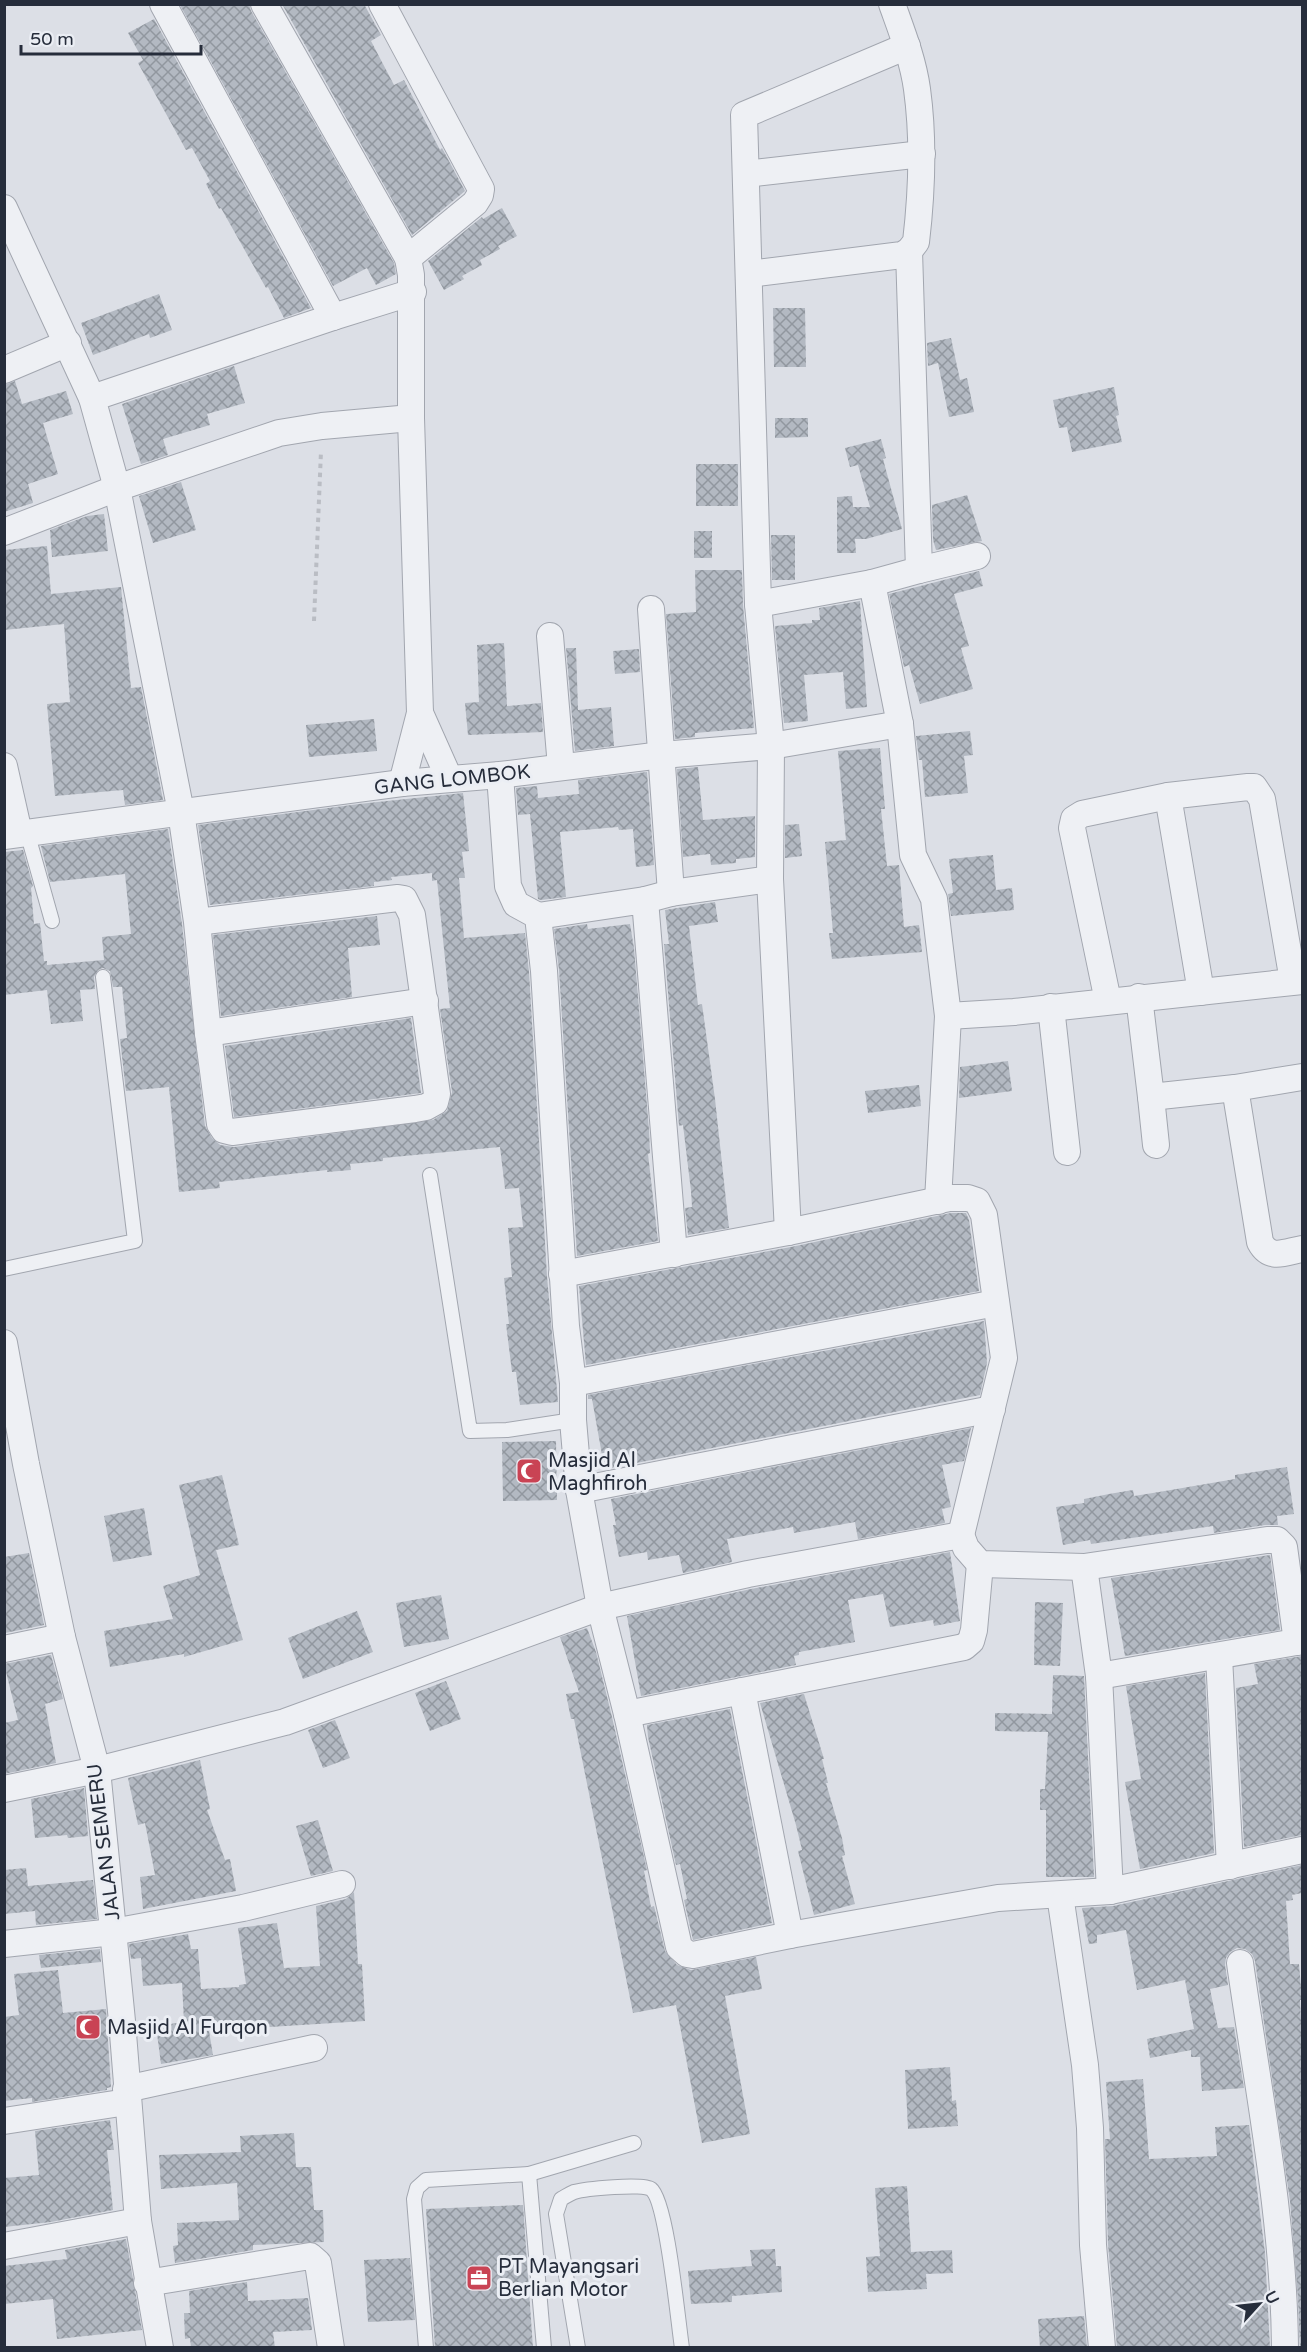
<svg xmlns="http://www.w3.org/2000/svg" width="1307" height="2352" font-family="'Varela Round',sans-serif">
<style>
.building{fill:url(#building-cross-hatch)}
.lines{fill:none;stroke-linecap:round;stroke-linejoin:round}
.lane-casing{stroke:#a2a6af;stroke-width:16}
.street-casing{stroke:#a2a6af;stroke-width:28}
.path{stroke:#babdc4;stroke-width:4;stroke-dasharray:4.5 4.5;stroke-linecap:butt}
.lane{stroke:#eef0f4;stroke-width:14}
.street{stroke:#eef0f4;stroke-width:26}
.labels{text-anchor:middle;stroke-width:6;stroke-linejoin:round;paint-order:stroke}
.street-label{font-size:20px;fill:#262d3b;stroke:#ebeef4}
.poi-label{font-size:20px;fill:#262d3b;stroke:#ebeef4;text-anchor:start}
</style>
<defs>
<pattern id="building-cross-hatch" width="8" height="8" patternUnits="userSpaceOnUse" patternTransform="scale(1.5)"><rect width="8" height="8" fill="#b3b9c2"/><path d="M0 0l8 8M0 8l8-8" fill="none" stroke="#91979f"/></pattern>
</defs>
<rect width="100%" height="100%" fill="#dcdfe6"/>
<g class="building">
<polygon points="249,4 251,11 394,263 396,274 376,285 367,268 333,286 180,5"/>
<polygon points="282,4 364,4 381,35 371,41 394,85 404,80 440,150 442,148 465,191 412,235"/>
<polygon points="154,19 311,308 284,318 268,287 266,288 221,208 219,209 206,184 210,181 192,148 186,150 138,63 143,60 128,33"/>
<polygon points="502,208 517,236 498,246 500,249 480,260 482,265 462,276 464,279 444,290 428,261 482,217 483,219"/>
<polygon points="159,294 172,330 150,338 149,334 93,355 81,323"/>
<polygon points="773,308 805,308 806,367 774,367"/>
<polygon points="951,338 960,380 967,378 974,412 949,417 938,363 928,366 927,343"/>
<polygon points="234,366 245,403 207,414 210,425 163,439 168,455 141,464 122,404"/>
<polygon points="15,381 22,404 66,391 73,414 43,423 58,474 28,484 33,503 4,512 4,385"/>
<polygon points="1114,387 1119,415 1116,416 1122,442 1072,452 1067,427 1059,428 1053,400"/>
<polygon points="775,418 808,418 808,437 775,438"/>
<polygon points="881,439 886,458 883,459 902,529 866,539 855,539 856,553 837,553 837,497 852,496 853,507 870,507 858,465 850,467 845,448"/>
<rect x="696" y="464" width="42" height="42"/>
<polygon points="181,482 196,530 153,543 139,496"/>
<polygon points="967,495 982,541 936,550 933,540 932,505"/>
<polygon points="104,514 108,551 52,557 50,530 87,516"/>
<rect x="694" y="531" width="18" height="27"/>
<polygon points="771,535 795,535 795,580 772,580"/>
<polygon points="47,546 51,594 121,587 131,688 141,687 163,800 125,805 123,790 55,796 47,704 70,702 64,624 4,630 4,550"/>
<polygon points="695,570 742,570 743,605 754,728 695,733 695,737 675,739 666,614 696,612"/>
<polygon points="979,571 983,586 954,594 969,646 961,648 973,689 920,704 909,665 904,667 889,594"/>
<polygon points="860,601 867,707 846,709 843,672 804,675 808,721 784,723 775,626 812,623 812,620 820,620 819,608"/>
<polygon points="504,643 507,706 541,703 543,732 468,735 465,703 479,702 477,645"/>
<polygon points="566,648 576,648 578,710 611,707 614,746 575,751"/>
<polygon points="639,649 640,672 615,674 613,651"/>
<polygon points="374,719 377,751 309,757 306,725"/>
<polygon points="970,731 973,755 964,756 968,793 925,797 922,760 919,760 916,736"/>
<polygon points="880,748 885,809 881,809 887,866 899,865 904,927 919,925 922,952 832,959 829,933 833,933 825,842 846,840 838,751"/>
<polygon points="698,767 703,820 755,816 755,857 736,859 736,863 711,865 710,854 683,857 677,769"/>
<polygon points="647,772 654,865 636,867 633,829 619,830 618,827 560,832 566,897 541,900 538,899 530,814 518,815 516,788 537,786 538,798 579,794 578,780"/>
<polygon points="463,793 469,851 462,852 465,878 459,878 464,938 525,933 529,972 547,1276 558,1402 520,1405 516,1372 512,1372 506,1324 509,1324 504,1278 512,1277 508,1228 523,1227 519,1188 505,1189 500,1147 383,1158 383,1161 350,1164 351,1170 327,1172 327,1170 219,1182 220,1188 179,1192 169,1087 126,1091 120,1039 127,1038 122,987 113,987 110,971 103,968 98,970 94,977 95,989 80,990 83,1021 51,1024 47,990 4,995 4,852 23,850 33,886 31,888 34,924 40,923 44,961 47,961 47,965 104,960 102,937 131,934 125,874 50,882 41,846 168,829 182,924 205,1126 212,1138 220,1145 234,1147 433,1120 447,1111 452,1092 440,1009 450,1008 437,880 432,881 432,873 391,877 392,880 374,882 374,886 210,905 198,825 359,804"/>
<polygon points="799,824 802,856 785,858 785,825"/>
<polygon points="993,855 996,890 1012,888 1014,910 951,916 948,894 953,893 949,859"/>
<polygon points="715,902 718,922 689,926 698,1005 702,1004 715,1099 729,1228 688,1235 685,1208 692,1207 691,1191 683,1125 679,1126 664,944 669,944 665,910"/>
<polygon points="377,916 380,945 348,948 352,997 221,1016 213,935"/>
<polygon points="587,924 588,929 630,924 634,948 649,1130 650,1153 648,1154 658,1241 577,1256 559,970 554,929"/>
<polygon points="411,1018 421,1093 234,1117 225,1046"/>
<polygon points="1008,1061 1012,1091 959,1098 960,1067"/>
<polygon points="919,1085 921,1106 868,1113 865,1091"/>
<polygon points="951,1213 966,1213 969,1220 979,1291 586,1365 579,1286 791,1247"/>
<polygon points="984,1321 987,1363 980,1395 606,1469 604,1466 592,1399 588,1399 588,1395"/>
<polygon points="971,1428 964,1461 942,1465 951,1507 942,1509 945,1523 858,1539 855,1522 794,1533 793,1527 727,1539 732,1562 683,1573 679,1555 648,1560 647,1552 619,1557 613,1525 616,1525 611,1499"/>
<polygon points="556,1441 557,1500 503,1501 502,1442"/>
<polygon points="1287,1467 1294,1514 1277,1516 1278,1525 1265,1525 1214,1533 1213,1526 1091,1544 1090,1540 1063,1545 1056,1507 1084,1503 1084,1499 1109,1494 1133,1490 1134,1496 1159,1492 1235,1479 1235,1475"/>
<polygon points="222,1475 239,1545 216,1550 243,1640 184,1657 184,1654 110,1667 104,1631 173,1619 163,1586 200,1575 179,1485"/>
<polygon points="144,1508 152,1555 113,1562 104,1516"/>
<polygon points="950,1552 960,1621 934,1626 933,1620 890,1627 883,1594 848,1600 855,1642 799,1652 799,1655 794,1656 796,1665 641,1696 627,1616 751,1589"/>
<polygon points="29,1553 44,1625 5,1633 4,1557"/>
<polygon points="1270,1555 1280,1630 1125,1656 1111,1578"/>
<polygon points="441,1595 449,1639 404,1647 396,1603"/>
<polygon points="1035,1602 1063,1603 1060,1666 1034,1665"/>
<polygon points="357,1611 373,1652 303,1679 288,1638"/>
<polygon points="587,1628 596,1652 612,1717 647,1870 644,1871 651,1907 654,1906 665,1951 677,1965 691,1970 756,1957 762,1989 725,1996 750,2134 702,2143 676,2005 633,2013 574,1719 571,1719 566,1694 579,1692 560,1637"/>
<polygon points="51,1655 63,1699 45,1704 56,1763 4,1774 4,1723 18,1720 4,1664"/>
<polygon points="1302,1656 1302,1835 1244,1847 1236,1688 1258,1684 1254,1664"/>
<polygon points="1205,1673 1214,1853 1140,1869 1125,1782 1141,1779 1126,1686"/>
<polygon points="1053,1675 1084,1676 1094,1877 1046,1877 1046,1810 1040,1810 1040,1789 1045,1789 1048,1732 995,1731 995,1713 1052,1714"/>
<polygon points="446,1681 461,1719 430,1731 415,1693"/>
<polygon points="804,1694 824,1759 822,1759 828,1783 826,1783 842,1838 845,1855 842,1856 855,1904 814,1915 798,1851 802,1850 796,1825 760,1703"/>
<polygon points="730,1709 772,1923 693,1940 684,1900 687,1899 680,1864 676,1865 648,1737 647,1725"/>
<polygon points="335,1720 350,1758 323,1768 308,1730"/>
<polygon points="200,1760 210,1809 207,1810 225,1860 230,1859 236,1891 143,1909 140,1877 155,1875 145,1823 138,1825 128,1778"/>
<polygon points="84,1788 88,1836 68,1838 67,1835 35,1838 31,1799"/>
<polygon points="318,1820 333,1871 311,1876 296,1826"/>
<polygon points="1302,1865 1302,1893 1292,1895 1293,1900 1286,1901 1290,1964 1299,1964 1302,2000 1300,2000 1302,2040 1302,2348 1300,2348 1298,2299 1290,2201 1255,1961 1252,1954 1245,1949 1237,1948 1230,1952 1226,1958 1225,1965 1228,1985 1210,1989 1218,2028 1234,2027 1244,2088 1202,2091 1200,2057 1191,2057 1191,2050 1150,2058 1147,2039 1194,2029 1185,1980 1137,1990 1126,1930 1097,1935 1097,1943 1089,1944 1082,1908 1113,1906"/>
<polygon points="26,1868 28,1886 93,1880 97,1919 36,1925 35,1911 4,1914 4,1870"/>
<polygon points="354,1892 358,1964 362,1964 365,2021 209,2031 213,2055 161,2064 156,2026 184,2022 182,1983 143,1986 141,1958 131,1959 129,1944 188,1934 191,1949 198,1949 201,1989 239,1987 239,1985 246,1984 238,1928 277,1923 284,1968 320,1966 316,1906 346,1899"/>
<polygon points="100,1949 101,1962 41,1968 39,1955"/>
<polygon points="58,1970 63,2013 106,2009 111,2087 107,2088 107,2090 32,2102 32,2098 4,2101 4,2017 19,2015 14,1974"/>
<polygon points="950,2067 952,2101 956,2100 958,2126 908,2129 905,2070"/>
<polygon points="1143,2079 1149,2159 1217,2156 1215,2127 1249,2125 1265,2253 1270,2348 1117,2348 1108,2244 1105,2139 1110,2139 1106,2082"/>
<polygon points="110,2120 114,2150 107,2150 113,2210 51,2222 4,2227 4,2178 39,2175 35,2131"/>
<polygon points="294,2133 296,2167 311,2167 314,2210 323,2210 324,2242 253,2245 253,2250 175,2263 173,2246 178,2245 177,2223 239,2220 237,2183 161,2189 159,2155 241,2152 240,2136"/>
<polygon points="907,2186 911,2252 952,2250 953,2273 926,2274 927,2289 868,2292 866,2257 880,2256 875,2188"/>
<polygon points="523,2205 533,2348 435,2348 426,2209"/>
<polygon points="126,2239 142,2330 57,2339 53,2299 4,2304 4,2266 67,2259 65,2250"/>
<polygon points="775,2249 776,2266 781,2266 782,2292 732,2296 732,2302 691,2304 688,2271 752,2266 750,2250"/>
<polygon points="410,2258 415,2320 368,2322 364,2260"/>
<polygon points="247,2282 248,2301 308,2298 312,2330 273,2332 275,2348 191,2348 190,2338 185,2339 184,2313 190,2313 189,2291"/>
<polygon points="1084,2316 1087,2348 1040,2348 1038,2319"/>
</g>
<g class="lines">
<g class="lane-casing">
<g id="lane">
<polyline points="27,832 52,921"/>
<polyline points="430,1175 470,1431 507,1430 573,1420"/>
<polyline points="4,1269 135,1241 103,977"/>
<polyline points="529,2174 634,2143"/>
<polyline points="426,2348 414,2199 417,2188 426,2180 529,2174 544,2348"/>
<path d="M 578,2348 L 556,2214 L 561,2199 C 565,2197 569,2194 574,2192 C 584,2189 644,2183 651,2189 C 667,2201 678,2322 682,2348"/>
</g>
</g>
<g class="street-casing">
<g id="street">
<polyline points="163,4 333,317"/>
<polyline points="264,4 408,258 411,275 411,418 420,713 402,783"/>
<polyline points="382,4 481,189 480,195 475,203 408,258"/>
<polyline points="746,174 922,154"/>
<polyline points="4,208 92,398"/>
<path d="M 749,274 L 902,255 L 909,251 L 916,242 C 922,191 924,140 917,89 C 913,60 902,32 892,4"/>
<polyline points="4,370 68,343"/>
<polyline points="4,532 117,488 279,433 322,426 411,418"/>
<polyline points="919,570 977,556"/>
<polyline points="872,583 900,724 913,855 934,899 948,1016 938,1201"/>
<polyline points="758,604 872,583 919,570 909,251"/>
<polyline points="651,609 671,893"/>
<polyline points="550,636 561,767"/>
<polyline points="420,713 449,778"/>
<polyline points="4,766 19,833"/>
<polyline points="500,775 508,886 516,904 538,916 544,971 566,1326 573,1383 573,1420 579,1490 600,1607 627,1714 679,1947 687,1954 693,1955 790,1935 998,1898 1110,1891 1302,1850"/>
<polyline points="1168,796 1201,992"/>
<polyline points="4,836 402,783 500,775 662,755 771,746 900,724"/>
<polyline points="770,879 788,1232"/>
<polyline points="645,900 671,893 770,879 771,746 758,604 744,115 907,46"/>
<polyline points="538,916 645,900 674,1254"/>
<polyline points="197,922 398,898 404,899 412,915 437,1094 435,1102 426,1107 415,1109 232,1132 224,1130 220,1124 208,1033 197,922 181,812 117,488 92,398 333,317 413,292"/>
<polyline points="1139,997 1151,1097 1235,1088 1302,1077"/>
<polyline points="1108,1001 1072,828 1074,819 1082,814 1168,796 1248,787 1254,787 1262,799 1293,981"/>
<polyline points="1051,1007 1067,1152"/>
<polyline points="948,1016 1014,1012 1302,981"/>
<polyline points="208,1033 425,1001"/>
<path d="M 1235,1088 L 1260,1242 C 1270,1261 1285,1252 1302,1249"/>
<polyline points="1151,1097 1156,1145"/>
<polyline points="562,1274 788,1232 949,1198 968,1198 977,1201 984,1215 1004,1358 961,1535"/>
<polyline points="4,1343 26,1464 62,1637 97,1770 122,2021 138,2221 160,2348"/>
<polyline points="573,1383 996,1303"/>
<polyline points="579,1490 992,1409"/>
<polyline points="1084,1567 1099,1676 1110,1891"/>
<polyline points="4,1649 62,1637"/>
<polyline points="1219,1657 1230,1866"/>
<polyline points="1099,1676 1302,1641"/>
<polyline points="742,1691 790,1935"/>
<polyline points="627,1714 964,1647 971,1641 974,1630 980,1564"/>
<polyline points="4,1789 97,1770 285,1722 600,1607 748,1574 961,1535 966,1548 980,1564 1084,1567 1267,1540 1277,1540 1284,1547 1297,1642"/>
<polyline points="1060,1895 1085,2065 1090,2128 1093,2245 1102,2348"/>
<polyline points="4,1944 113,1932 243,1908 342,1884"/>
<path d="M 1240,1963 C 1258,2090 1284,2219 1285,2348"/>
<polyline points="126,2089 314,2048"/>
<polyline points="4,2121 127,2102"/>
<polyline points="4,2246 138,2221"/>
<polyline points="147,2283 310,2256 318,2263 331,2348"/>
</g>
</g>
<polyline class="path" points="314,621 321,451"/>
<use href="#lane" class="lane"/>
<use href="#street" class="street"/>
</g>
<defs>
<g id="mosque-square" transform="scale(1.35)"><rect x="-9" y="-9" width="18" height="18" rx="4" fill="#c94354" stroke="#ebeef4"/><path d="M3.5-4.9A6 6 0 1 0 3.5 4.9A5 5 0 1 1 3.5-4.9Z" fill="#fff"/></g>
<g id="office-square" transform="scale(1.35)"><rect x="-9" y="-9" width="18" height="18" rx="4" fill="#c94354" stroke="#ebeef4"/><path d="M-6-3h4V-5.5h4V-3h4V5H-6ZM-1-4.5V-3h2v-1.5ZM-6 0V1H6V0Z" fill="#fff"/></g>
</defs>
<g fill-rule="evenodd">
<use href="#mosque-square" x="529" y="1471"/>
<use href="#mosque-square" x="88" y="2027"/>
<use href="#office-square" x="479" y="2278"/>
</g>
<g class="labels">
<g class="street-label">
<text transform="translate(452 779) rotate(-6)" y="7">GANG LOMBOK</text>
<text transform="translate(103 1842) rotate(-97)" y="7">JALAN SEMERU</text>
</g>
<g class="poi-label">
<text x="548" y="1467">Masjid Al<tspan x="548" dy="23">Maghfiroh</tspan></text>
<text x="107" y="2034">Masjid Al Furqon</text>
<text x="498" y="2273">PT Mayangsari<tspan x="498" dy="23">Berlian Motor</tspan></text>
</g>
</g>
<rect width="1307" height="2352" fill="none" stroke="#262d3b" stroke-width="12"/>
<g transform="translate(1259 2304) rotate(63)" stroke="#ebeef4" stroke-width="4.5" paint-order="stroke">
<path d="M0-4.5L10 22L0 15L-10 22Z" fill="#262d3b"/>
<text y="-9" font-size="16" font-weight="bold" text-anchor="middle" fill="#262d3b">U</text>
</g>
<path d="M21 45v9h180v-9" fill="none" stroke="#262d3b" stroke-width="3"/>
<text x="30" y="45" font-size="18" fill="#262d3b" stroke="#ebeef4" stroke-width="4.5" paint-order="stroke">50 m</text>
</svg>
